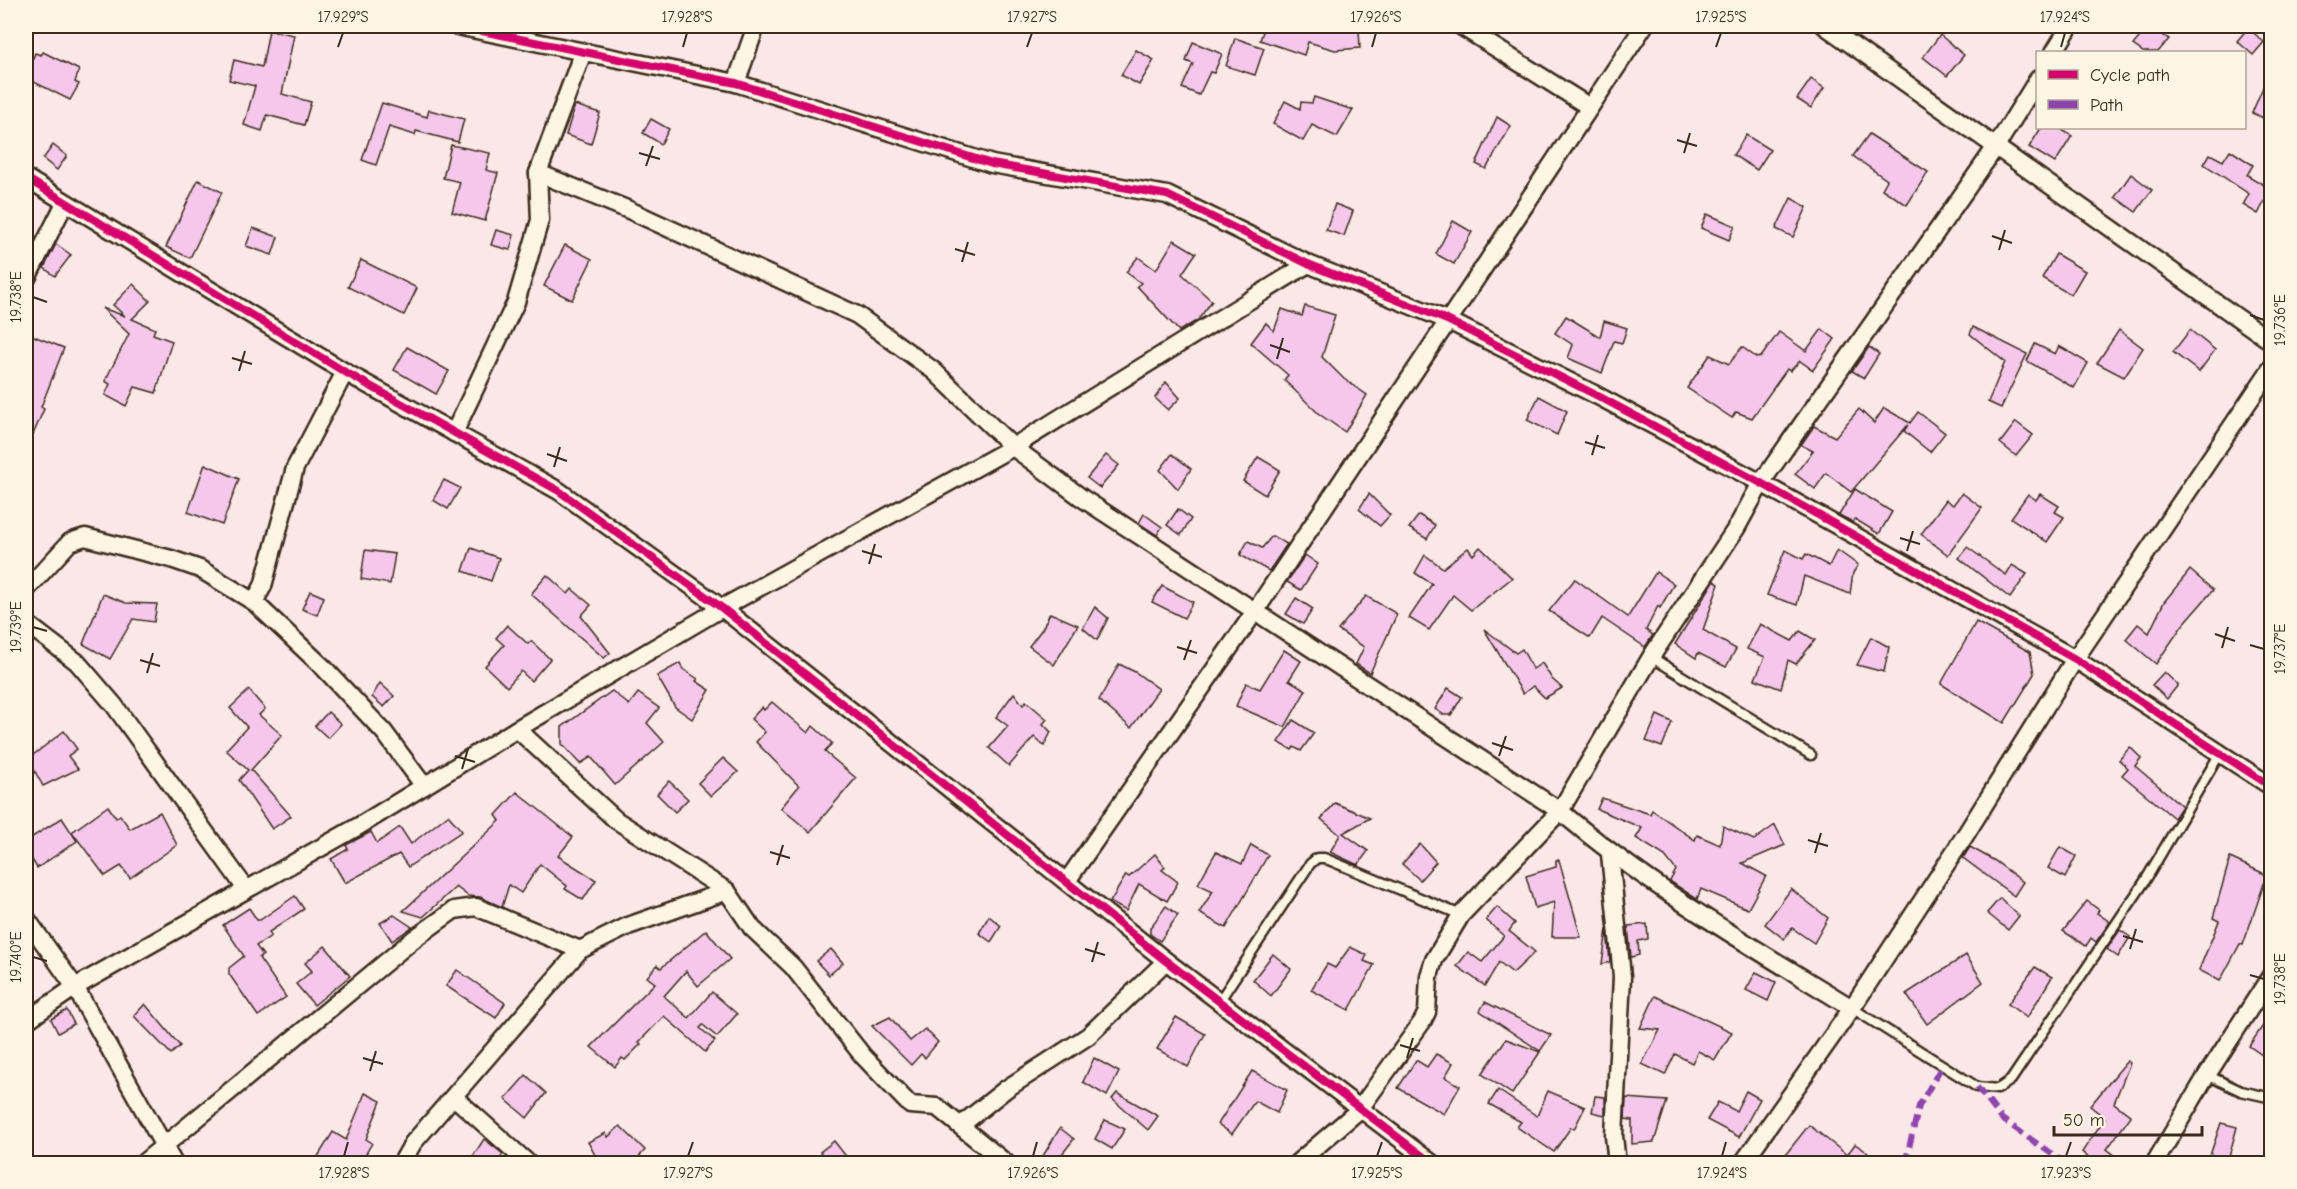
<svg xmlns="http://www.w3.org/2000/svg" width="2297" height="1189" font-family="'Comic Neue',sans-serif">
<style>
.building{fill:#f5c7eb;stroke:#3b2a1e;stroke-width:1.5}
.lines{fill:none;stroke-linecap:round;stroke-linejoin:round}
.service-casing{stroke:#3b2a1e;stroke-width:13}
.minor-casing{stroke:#3b2a1e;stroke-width:21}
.service{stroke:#fcf5e5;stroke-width:8}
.minor{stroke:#fcf5e5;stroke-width:16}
.quiet{stroke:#8e44ad;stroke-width:6;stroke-dasharray:12 6;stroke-linecap:butt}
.cycleway-casing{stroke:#fcf5e5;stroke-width:11}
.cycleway{stroke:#d6006c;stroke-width:8}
.ticks{fill:none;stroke:#3b2a1e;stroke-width:2}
.neatline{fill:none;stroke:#3b2a1e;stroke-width:2}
.ticks-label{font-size:15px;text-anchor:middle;fill:#3b2a1e}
</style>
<rect width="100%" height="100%" fill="#fae7e7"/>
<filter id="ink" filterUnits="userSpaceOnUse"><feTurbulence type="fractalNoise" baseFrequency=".0167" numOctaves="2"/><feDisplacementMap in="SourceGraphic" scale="12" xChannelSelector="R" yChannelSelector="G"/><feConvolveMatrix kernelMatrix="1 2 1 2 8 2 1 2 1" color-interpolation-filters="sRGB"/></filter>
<g filter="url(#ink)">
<g class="building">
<polygon points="1265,26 1316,26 1334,30 1359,30 1360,48 1335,50 1308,42 1304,55 1260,40"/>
<polygon points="2149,26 2169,39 2158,52 2143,52 2133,45"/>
<polygon points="2248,28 2264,42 2253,55 2237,41"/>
<polygon points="269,30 294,35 282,94 311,102 304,125 267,115 262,131 244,125 255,86 229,80 234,60 262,67"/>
<polygon points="1940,35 1964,55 1947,76 1923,57"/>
<polygon points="1235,38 1264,48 1255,75 1226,66"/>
<polygon points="1193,42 1222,54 1214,73 1210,72 1199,95 1182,88 1193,64 1186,61"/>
<polygon points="1136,50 1154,60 1139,85 1121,75"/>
<polygon points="43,52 79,70 75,82 79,84 70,100 26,78 35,53 41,55"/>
<polygon points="2271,68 2271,121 2252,113"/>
<polygon points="1811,79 1824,88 1811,108 1797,99"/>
<polygon points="1314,97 1353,110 1337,137 1312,125 1303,141 1273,124 1285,101 1300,109 1301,102 1312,103"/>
<polygon points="382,103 427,117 429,110 464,119 458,142 416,131 415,135 389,127 376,165 362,160"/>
<polygon points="575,105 600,113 591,144 566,135"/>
<polygon points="1497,117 1511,126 1486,169 1476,164"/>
<polygon points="651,119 669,129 661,144 643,133"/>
<polygon points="2041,128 2059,128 2072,136 2055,163 2029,147"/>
<polygon points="1869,134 1928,172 1907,205 1882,189 1887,180 1853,156"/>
<polygon points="1746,135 1770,150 1757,170 1733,155"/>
<polygon points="53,145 67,156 57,170 43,159"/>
<polygon points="451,145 490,153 486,170 498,173 485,221 452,212 460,182 443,178"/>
<polygon points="2230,150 2253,165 2247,175 2271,189 2258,214 2243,205 2249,194 2204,164 2210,154 2223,161"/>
<polygon points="2131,174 2152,190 2136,212 2115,197"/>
<polygon points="198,180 222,192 190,258 166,247"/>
<polygon points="1791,198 1807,207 1793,237 1776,229"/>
<polygon points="1335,204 1353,211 1344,236 1326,230"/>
<polygon points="1707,214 1735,226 1729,240 1701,228"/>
<polygon points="1453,221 1472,232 1454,264 1436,254"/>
<polygon points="253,228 278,237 272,255 246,246"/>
<polygon points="496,230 514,235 510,250 491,245"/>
<polygon points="1174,240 1196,253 1182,274 1212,301 1198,320 1179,331 1137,286 1141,283 1126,272 1138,257 1156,270"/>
<polygon points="56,244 71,255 55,276 44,268"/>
<polygon points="565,245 592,259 572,300 544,286"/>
<polygon points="2056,254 2085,271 2071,295 2042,278"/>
<polygon points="361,260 417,288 404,315 348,287"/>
<polygon points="133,284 150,301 132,319 155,329 153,334 172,341 156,393 135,387 126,406 105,395 110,384 105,381 129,334 102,308 125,316 113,305"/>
<polygon points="1305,306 1335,315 1322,357 1344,379 1367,395 1345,432 1319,414 1284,380 1288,375 1251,343 1266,323 1274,331 1282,309 1302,316"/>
<polygon points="1566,316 1600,337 1604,321 1627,328 1622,343 1614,341 1602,373 1568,358 1573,345 1555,333"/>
<polygon points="1973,327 2027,354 2001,408 1988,402 2005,362 1970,334"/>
<polygon points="1822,329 1835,339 1813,370 1800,361 1790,371 1787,369 1752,418 1736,412 1732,418 1687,388 1710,355 1729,364 1742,347 1757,358 1761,357 1779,332 1806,351"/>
<polygon points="2119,330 2143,348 2124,377 2097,363"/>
<polygon points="2190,330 2215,350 2199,372 2173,352"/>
<polygon points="26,333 64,348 41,407 44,409 26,451"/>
<polygon points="2035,344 2055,354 2059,346 2088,363 2074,388 2027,361"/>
<polygon points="407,347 449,371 436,394 394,370"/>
<polygon points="1869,347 1879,354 1864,378 1852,371"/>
<polygon points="1166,382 1180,398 1168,410 1155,398"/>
<polygon points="1539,396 1567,411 1557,435 1527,420"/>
<polygon points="1884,408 1910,423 1918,412 1945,433 1930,452 1904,431 1908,425 1851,492 1826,473 1815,489 1795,474 1813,451 1801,445 1814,426 1835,437 1859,409 1874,423"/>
<polygon points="2016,422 2033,435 2016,456 2000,443"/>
<polygon points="1172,454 1191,469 1178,489 1160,470"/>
<polygon points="1106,455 1119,465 1100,488 1087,478"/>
<polygon points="1258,457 1280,470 1265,495 1243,481"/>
<polygon points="205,464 239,479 222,525 188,512"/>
<polygon points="444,480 460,488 448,509 433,500"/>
<polygon points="1855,489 1892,512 1879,534 1855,519 1853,522 1839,515"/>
<polygon points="1962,493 1982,508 1948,555 1921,534 1946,500 1953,505"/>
<polygon points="1369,494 1390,515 1380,526 1359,509"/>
<polygon points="2028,494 2036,500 2040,494 2059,506 2055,512 2064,517 2047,542 2011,518"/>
<polygon points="1178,509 1191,519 1181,535 1167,525"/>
<polygon points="1144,514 1162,527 1157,535 1139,523"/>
<polygon points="1419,515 1435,525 1427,539 1409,528"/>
<polygon points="1272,536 1287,544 1269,571 1240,555 1248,541 1262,548"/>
<polygon points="1480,547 1512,578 1471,610 1453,595 1429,630 1409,618 1432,584 1415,573 1425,555 1443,568 1468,548 1473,555"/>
<polygon points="1967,547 2006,575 2012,565 2027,574 2010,598 1959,558"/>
<polygon points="471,548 499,558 491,581 463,571"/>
<polygon points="365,550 395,554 390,584 361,579"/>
<polygon points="1785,550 1803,559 1806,554 1829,566 1837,550 1858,565 1853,573 1850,594 1804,576 1797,605 1767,595"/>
<polygon points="1305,555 1318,564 1301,590 1287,582"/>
<polygon points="2190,570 2213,590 2182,626 2156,664 2126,639 2138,624 2149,633 2164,602"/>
<polygon points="1656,572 1674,584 1660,608 1658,606 1646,630 1653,635 1645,647 1602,618 1590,638 1549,611 1575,579 1628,617"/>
<polygon points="547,575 568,594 572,589 591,605 581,616 610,653 604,658 531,594"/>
<polygon points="1714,581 1719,584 1703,630 1736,649 1726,667 1698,653 1696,658 1675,644"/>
<polygon points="1162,586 1193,602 1184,618 1152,602"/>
<polygon points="310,591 324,597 317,615 302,609"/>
<polygon points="103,594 126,603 157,604 154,622 133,619 110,659 83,644"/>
<polygon points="1366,596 1397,614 1370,673 1356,664 1364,647 1338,630"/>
<polygon points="1296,598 1313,609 1303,624 1286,614"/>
<polygon points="1095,607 1108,618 1097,640 1083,628"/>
<polygon points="1050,613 1078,625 1054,665 1029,646 1042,629"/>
<polygon points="1976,622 2030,652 2034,674 2004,723 1941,684"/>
<polygon points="1760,624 1792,641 1800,631 1815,640 1796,664 1788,660 1781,689 1755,679 1765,657 1747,649"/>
<polygon points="507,625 528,644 531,641 550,659 531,681 521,671 507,687 485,666 504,645 496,638"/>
<polygon points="1484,629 1516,653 1522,649 1533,669 1542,663 1552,679 1562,688 1545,698 1533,686 1523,694"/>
<polygon points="1871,637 1889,647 1884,672 1857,665"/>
<polygon points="1284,650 1301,661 1289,680 1306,690 1285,727 1236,706 1246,683 1260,689"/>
<polygon points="680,663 683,669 698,679 696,681 710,690 692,719 675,707 657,676"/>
<polygon points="1119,664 1135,672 1159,689 1131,728 1099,700"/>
<polygon points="2164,672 2178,685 2167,699 2152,685"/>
<polygon points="380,683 394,696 384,707 372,697"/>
<polygon points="1448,688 1462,697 1451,715 1444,715 1435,709"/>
<polygon points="249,690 265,709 259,715 282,735 251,770 291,816 272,829 239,780 248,770 226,750 247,727 230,708"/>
<polygon points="612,691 629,705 638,693 659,708 647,723 664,742 615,785 591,757 580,764 562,744 562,727"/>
<polygon points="1014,693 1023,705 1026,701 1047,719 1043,724 1051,732 1044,746 1034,737 1009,766 989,748 1008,726 996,717"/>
<polygon points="772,702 808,733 813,726 832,743 825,752 856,778 810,832 781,808 799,786 756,742 765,732 751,719 762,707 764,710"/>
<polygon points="328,712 341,724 328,738 315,726"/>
<polygon points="1657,715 1672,722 1662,747 1646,741"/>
<polygon points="1293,720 1314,733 1301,751 1294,747 1292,750 1278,742"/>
<polygon points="64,731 77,749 68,756 78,769 43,786 28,759"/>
<polygon points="2130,747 2141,758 2135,766 2182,806 2174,818 2122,775 2128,768 2119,760"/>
<polygon points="723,758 738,772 711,796 698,783"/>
<polygon points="669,781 688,799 675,812 657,794"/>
<polygon points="517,792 573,837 558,856 596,880 583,900 565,889 567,886 540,864 521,893 509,885 502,907 480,897 468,896 456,887 423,917 403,911 500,821 496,815"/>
<polygon points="1602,798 1650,814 1652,810 1695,840 1697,835 1720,845 1723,826 1754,840 1775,825 1785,845 1742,863 1766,876 1748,909 1701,889 1697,899 1670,881 1676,870 1665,856 1636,838 1642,828 1597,809"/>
<polygon points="1335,803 1370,818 1343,833 1368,851 1358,865 1330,852 1340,835 1321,819"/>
<polygon points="108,806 116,818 120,815 130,829 160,812 177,845 130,878 121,866 105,876 72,832"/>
<polygon points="448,815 462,831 408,867 399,854 345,883 331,859 348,849 346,845 371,832 377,843 400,827 411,844"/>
<polygon points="62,818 77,841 37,868 26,850 26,841"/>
<polygon points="1420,844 1436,862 1420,880 1402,864"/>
<polygon points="1251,845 1268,855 1226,928 1199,913 1213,891 1198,884 1216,852 1242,864"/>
<polygon points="1970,847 1995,861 2023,882 2014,896 1963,858"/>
<polygon points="2060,847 2076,856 2065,878 2048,868"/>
<polygon points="1155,854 1165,867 1162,870 1178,882 1167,901 1139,884 1126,911 1110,902 1126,875 1129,877"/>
<polygon points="2230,858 2267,875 2243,945 2240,944 2220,981 2199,970 2219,921 2213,918"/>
<polygon points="1556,860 1559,860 1581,937 1552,937 1554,902 1535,908 1526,876 1556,867"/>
<polygon points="1791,889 1828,918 1814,943 1792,928 1784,939 1765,924"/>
<polygon points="295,896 304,909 269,932 271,936 256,946 263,955 259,958 286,997 258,1016 229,974 229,968 244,956 223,925 249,908 257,920 260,920"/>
<polygon points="2000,898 2019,916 2008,930 1987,913"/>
<polygon points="2087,901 2099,910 2097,913 2110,922 2096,942 2091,938 2086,946 2063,931"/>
<polygon points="1166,906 1178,915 1160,941 1150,934 1150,928"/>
<polygon points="1497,907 1515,923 1509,931 1535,952 1513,973 1499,962 1485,986 1457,966 1468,952 1482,962 1504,936 1486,920"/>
<polygon points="394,915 412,927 392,941 380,923"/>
<polygon points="989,916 1001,926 991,942 979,933"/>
<polygon points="1647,924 1648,939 1638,941 1639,955 1631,957 1628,926"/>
<polygon points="1607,929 1610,962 1602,964"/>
<polygon points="706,930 730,959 698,986 686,971 664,996 689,1018 712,992 737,1014 717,1037 703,1025 700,1028 715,1041 705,1052 664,1016 639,1042 641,1044 625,1060 622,1058 615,1067 591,1047 655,983 647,977 657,965 661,968"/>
<polygon points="2120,930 2130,937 2118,957 2107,949"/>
<polygon points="325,946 350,976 314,1005 296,984 312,971 305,963"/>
<polygon points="1350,947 1367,955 1364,961 1374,965 1349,1010 1311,990 1327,964 1335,968"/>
<polygon points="831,949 843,963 829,975 816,961"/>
<polygon points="1273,954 1291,969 1271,996 1253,980"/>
<polygon points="1966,955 1983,982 1927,1024 1906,994"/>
<polygon points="2035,967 2052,977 2027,1018 2008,1004"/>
<polygon points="457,970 505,1003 496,1018 446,986"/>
<polygon points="1756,972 1776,982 1768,1001 1746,990"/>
<polygon points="1655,996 1732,1032 1715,1060 1698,1051 1692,1063 1675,1054 1665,1075 1642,1064 1660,1030 1640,1028"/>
<polygon points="1485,1002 1551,1035 1540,1051 1480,1011"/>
<polygon points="145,1004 180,1046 171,1054 134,1016"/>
<polygon points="67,1010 74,1024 58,1033 51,1019"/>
<polygon points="2271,1014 2271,1061 2249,1046"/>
<polygon points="890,1017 910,1041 925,1029 938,1042 925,1058 921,1054 911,1065 872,1026"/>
<polygon points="1176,1017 1205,1034 1188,1067 1157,1049"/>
<polygon points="1506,1039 1540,1052 1512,1094 1482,1074"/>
<polygon points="1436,1054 1453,1063 1445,1077 1460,1086 1444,1114 1398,1088 1416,1060 1427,1067"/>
<polygon points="1094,1058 1119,1072 1107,1096 1083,1082"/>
<polygon points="2127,1061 2130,1063 2114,1103 2131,1116 2107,1149 2126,1164 2096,1164 2082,1152 2105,1118 2090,1106"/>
<polygon points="1252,1071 1287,1090 1277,1113 1255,1101 1232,1134 1218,1124"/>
<polygon points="526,1075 546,1093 527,1118 505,1099"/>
<polygon points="1498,1090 1537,1116 1548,1091 1585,1107 1574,1129 1571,1127 1554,1152 1517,1127 1521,1122 1489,1104"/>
<polygon points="1746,1091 1760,1099 1739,1137 1707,1120 1718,1102 1736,1111"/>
<polygon points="365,1093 381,1101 366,1139 372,1143 360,1164 326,1164 317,1158 333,1132 346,1140"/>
<polygon points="1117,1093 1158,1116 1148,1130 1112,1099"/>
<polygon points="1595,1096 1605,1097 1605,1115 1592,1112"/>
<polygon points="1626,1098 1667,1101 1654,1142 1632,1144 1632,1120 1625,1119"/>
<polygon points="1105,1120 1125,1129 1112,1149 1095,1139"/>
<polygon points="2221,1123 2237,1127 2227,1164 2207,1164"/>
<polygon points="1809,1125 1847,1155 1855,1144 1870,1154 1859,1164 1778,1164"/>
<polygon points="620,1126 645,1150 633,1164 600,1164 588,1142 606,1133 608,1137"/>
<polygon points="1060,1128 1074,1139 1054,1164 1038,1164"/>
<polygon points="484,1139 503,1154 497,1164 468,1164"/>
<polygon points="834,1141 852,1164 828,1164 820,1152"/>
</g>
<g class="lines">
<g class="service-casing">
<g id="service">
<polyline points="1651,657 1811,755"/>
<polyline points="1220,1000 1310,864 1317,858 1324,858 1461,915"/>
<polyline points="1852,1008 1977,1087 1998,1089 2011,1080 2145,881 2219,755"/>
<polyline points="2207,1075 2241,1091 2272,1098"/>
</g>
</g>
<g class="minor-casing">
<g id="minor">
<polyline points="457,26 736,83 992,164 1167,195 1308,264 1447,320 1598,396 1761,483 2075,659 2272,787"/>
<polyline points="1461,26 1588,106"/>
<polyline points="1825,26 2272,342"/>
<polyline points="2054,52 2070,26"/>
<polyline points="736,83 756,26"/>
<path d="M 538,173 L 629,210 L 857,315 L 934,371 L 1013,447 L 1082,498 L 1560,811 C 1650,888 1751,946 1852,1008"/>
<polyline points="26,178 345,372 559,491 722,608 1166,961 1433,1164"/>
<polyline points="26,280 65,203"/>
<polyline points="454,433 516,302 540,220 538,173 583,52"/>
<polyline points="26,590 70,542 85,537 171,559 200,569 254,602 263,586 295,468 345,372"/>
<polyline points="254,602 324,668 384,732 424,786"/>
<polyline points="26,623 77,662 114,705 246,889"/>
<polyline points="517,729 616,820 727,891 752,928 793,967 863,1056 910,1105 937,1107 1007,1164"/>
<polyline points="1610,854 1622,977 1614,1136 1617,1164"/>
<polyline points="1067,881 1256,610 1644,26"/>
<polyline points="26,918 75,987 174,1164"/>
<polyline points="26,1021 75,987 359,826 517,729 722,608 1013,447 1308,264"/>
<polyline points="454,1097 529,1164"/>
<polyline points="961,1125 1006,1089 1088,1036 1166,961"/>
<polyline points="142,1164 415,938 454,910 476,907 580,950"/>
<polyline points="401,1164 413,1143 580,950 628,926 727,891"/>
<polyline points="1296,1164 1359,1110 1422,1022 1427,1012 1429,976 1434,960 1461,915 1560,811 1651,657 1737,527 1761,483 1997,145 2038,79"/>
<polyline points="1742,1164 1852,1008 1966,834 2075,659 2272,367"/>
<polyline points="2154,1164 2207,1075 2272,974"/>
</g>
</g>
<use href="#service" class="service"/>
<use href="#minor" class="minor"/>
<g class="quiet">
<polyline points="1977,1087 2002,1119 2066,1164"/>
<polyline points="1905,1164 1919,1106 1942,1066"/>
</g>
<g class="cycleway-casing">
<g id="cycleway">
<polyline points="457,26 736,83 992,164 1167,195 1308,264 1447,320 1598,396 1761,483 2075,659 2272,787"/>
<polyline points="26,178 345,372 559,491 722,608 1166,961 1433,1164"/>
</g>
</g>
<use href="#cycleway" class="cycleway"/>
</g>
</g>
<path class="ticks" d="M 338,47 L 343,33M 683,47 L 687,33M 1027,47 L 1032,33M 1372,47 L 1376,33M 1716,47 L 1721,33M 2061,47 L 2065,33M 1677,140 L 1697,146M 639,153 L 660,159M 1684,153 L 1690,133M 646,166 L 653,146M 1992,236 L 2012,243M 955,249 L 975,255M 1999,250 L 2005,230M 962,262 L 968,242M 33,297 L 47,302M 2250,315 L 2264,320M 1270,345 L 1290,352M 232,358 L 252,364M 1277,359 L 1283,338M 239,371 L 245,351M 1585,442 L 1605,448M 547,454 L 567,461M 1592,455 L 1598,435M 554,467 L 560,447M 1900,538 L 1920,544M 862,551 L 882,557M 1907,551 L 1913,531M 869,564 L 875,544M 33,627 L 47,631M 2215,634 L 2235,641M 2250,645 L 2264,649M 1177,647 L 1197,653M 2222,648 L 2228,627M 140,660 L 160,666M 1184,660 L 1191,640M 147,673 L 153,653M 1492,743 L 1513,750M 455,756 L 475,762M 1499,756 L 1506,736M 462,769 L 468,749M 1808,840 L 1828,846M 770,852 L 790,858M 1815,853 L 1821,833M 777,865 L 783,845M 2123,936 L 2143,942M 1085,949 L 1105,955M 2130,949 L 2136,929M 33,957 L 47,961M 1092,962 L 1098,942M 2250,975 L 2264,979M 1400,1045 L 1420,1051M 363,1058 L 383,1064M 1407,1058 L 1413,1038M 370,1071 L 376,1051M 344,1156 L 348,1142M 688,1156 L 693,1142M 1033,1156 L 1037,1142M 1377,1156 L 1382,1142M 1722,1156 L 1726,1142M 2066,1156 L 2071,1142"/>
<rect width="2297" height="1189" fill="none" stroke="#fcf5e5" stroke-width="66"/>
<rect x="2036" y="51" width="210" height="78" fill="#fcf5e5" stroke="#afa495" stroke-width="1.5"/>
<rect x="2048" y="70" width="30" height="9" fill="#d6006c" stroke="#afa495" stroke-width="1.5"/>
<text x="2090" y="81" font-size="18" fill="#3b2a1e">Cycle path</text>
<rect x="2048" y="100" width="30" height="9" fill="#8e44ad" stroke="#afa495" stroke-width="1.5"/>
<text x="2090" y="111" font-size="18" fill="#3b2a1e">Path</text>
<path d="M2054 1126v9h148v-9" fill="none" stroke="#3b2a1e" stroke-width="3"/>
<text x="2063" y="1126" font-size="18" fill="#3b2a1e" stroke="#fcf5e5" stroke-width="4.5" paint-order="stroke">50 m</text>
<rect x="33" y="33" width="2231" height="1123" class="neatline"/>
<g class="ticks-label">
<text x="343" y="22">17.929°S</text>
<text x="687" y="22">17.928°S</text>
<text x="1032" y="22">17.927°S</text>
<text x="1376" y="22">17.926°S</text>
<text x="1721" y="22">17.925°S</text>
<text x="2065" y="22">17.924°S</text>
<text transform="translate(16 297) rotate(-90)" y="5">19.738°E</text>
<text transform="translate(2280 320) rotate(-90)" y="5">19.736°E</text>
<text transform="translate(16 627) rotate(-90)" y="5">19.739°E</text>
<text transform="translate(2280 649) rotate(-90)" y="5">19.737°E</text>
<text transform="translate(16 957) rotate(-90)" y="5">19.740°E</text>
<text transform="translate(2280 979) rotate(-90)" y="5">19.738°E</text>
<text x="344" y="1178">17.928°S</text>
<text x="688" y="1178">17.927°S</text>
<text x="1033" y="1178">17.926°S</text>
<text x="1377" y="1178">17.925°S</text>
<text x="1722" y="1178">17.924°S</text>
<text x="2066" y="1178">17.923°S</text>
</g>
</svg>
